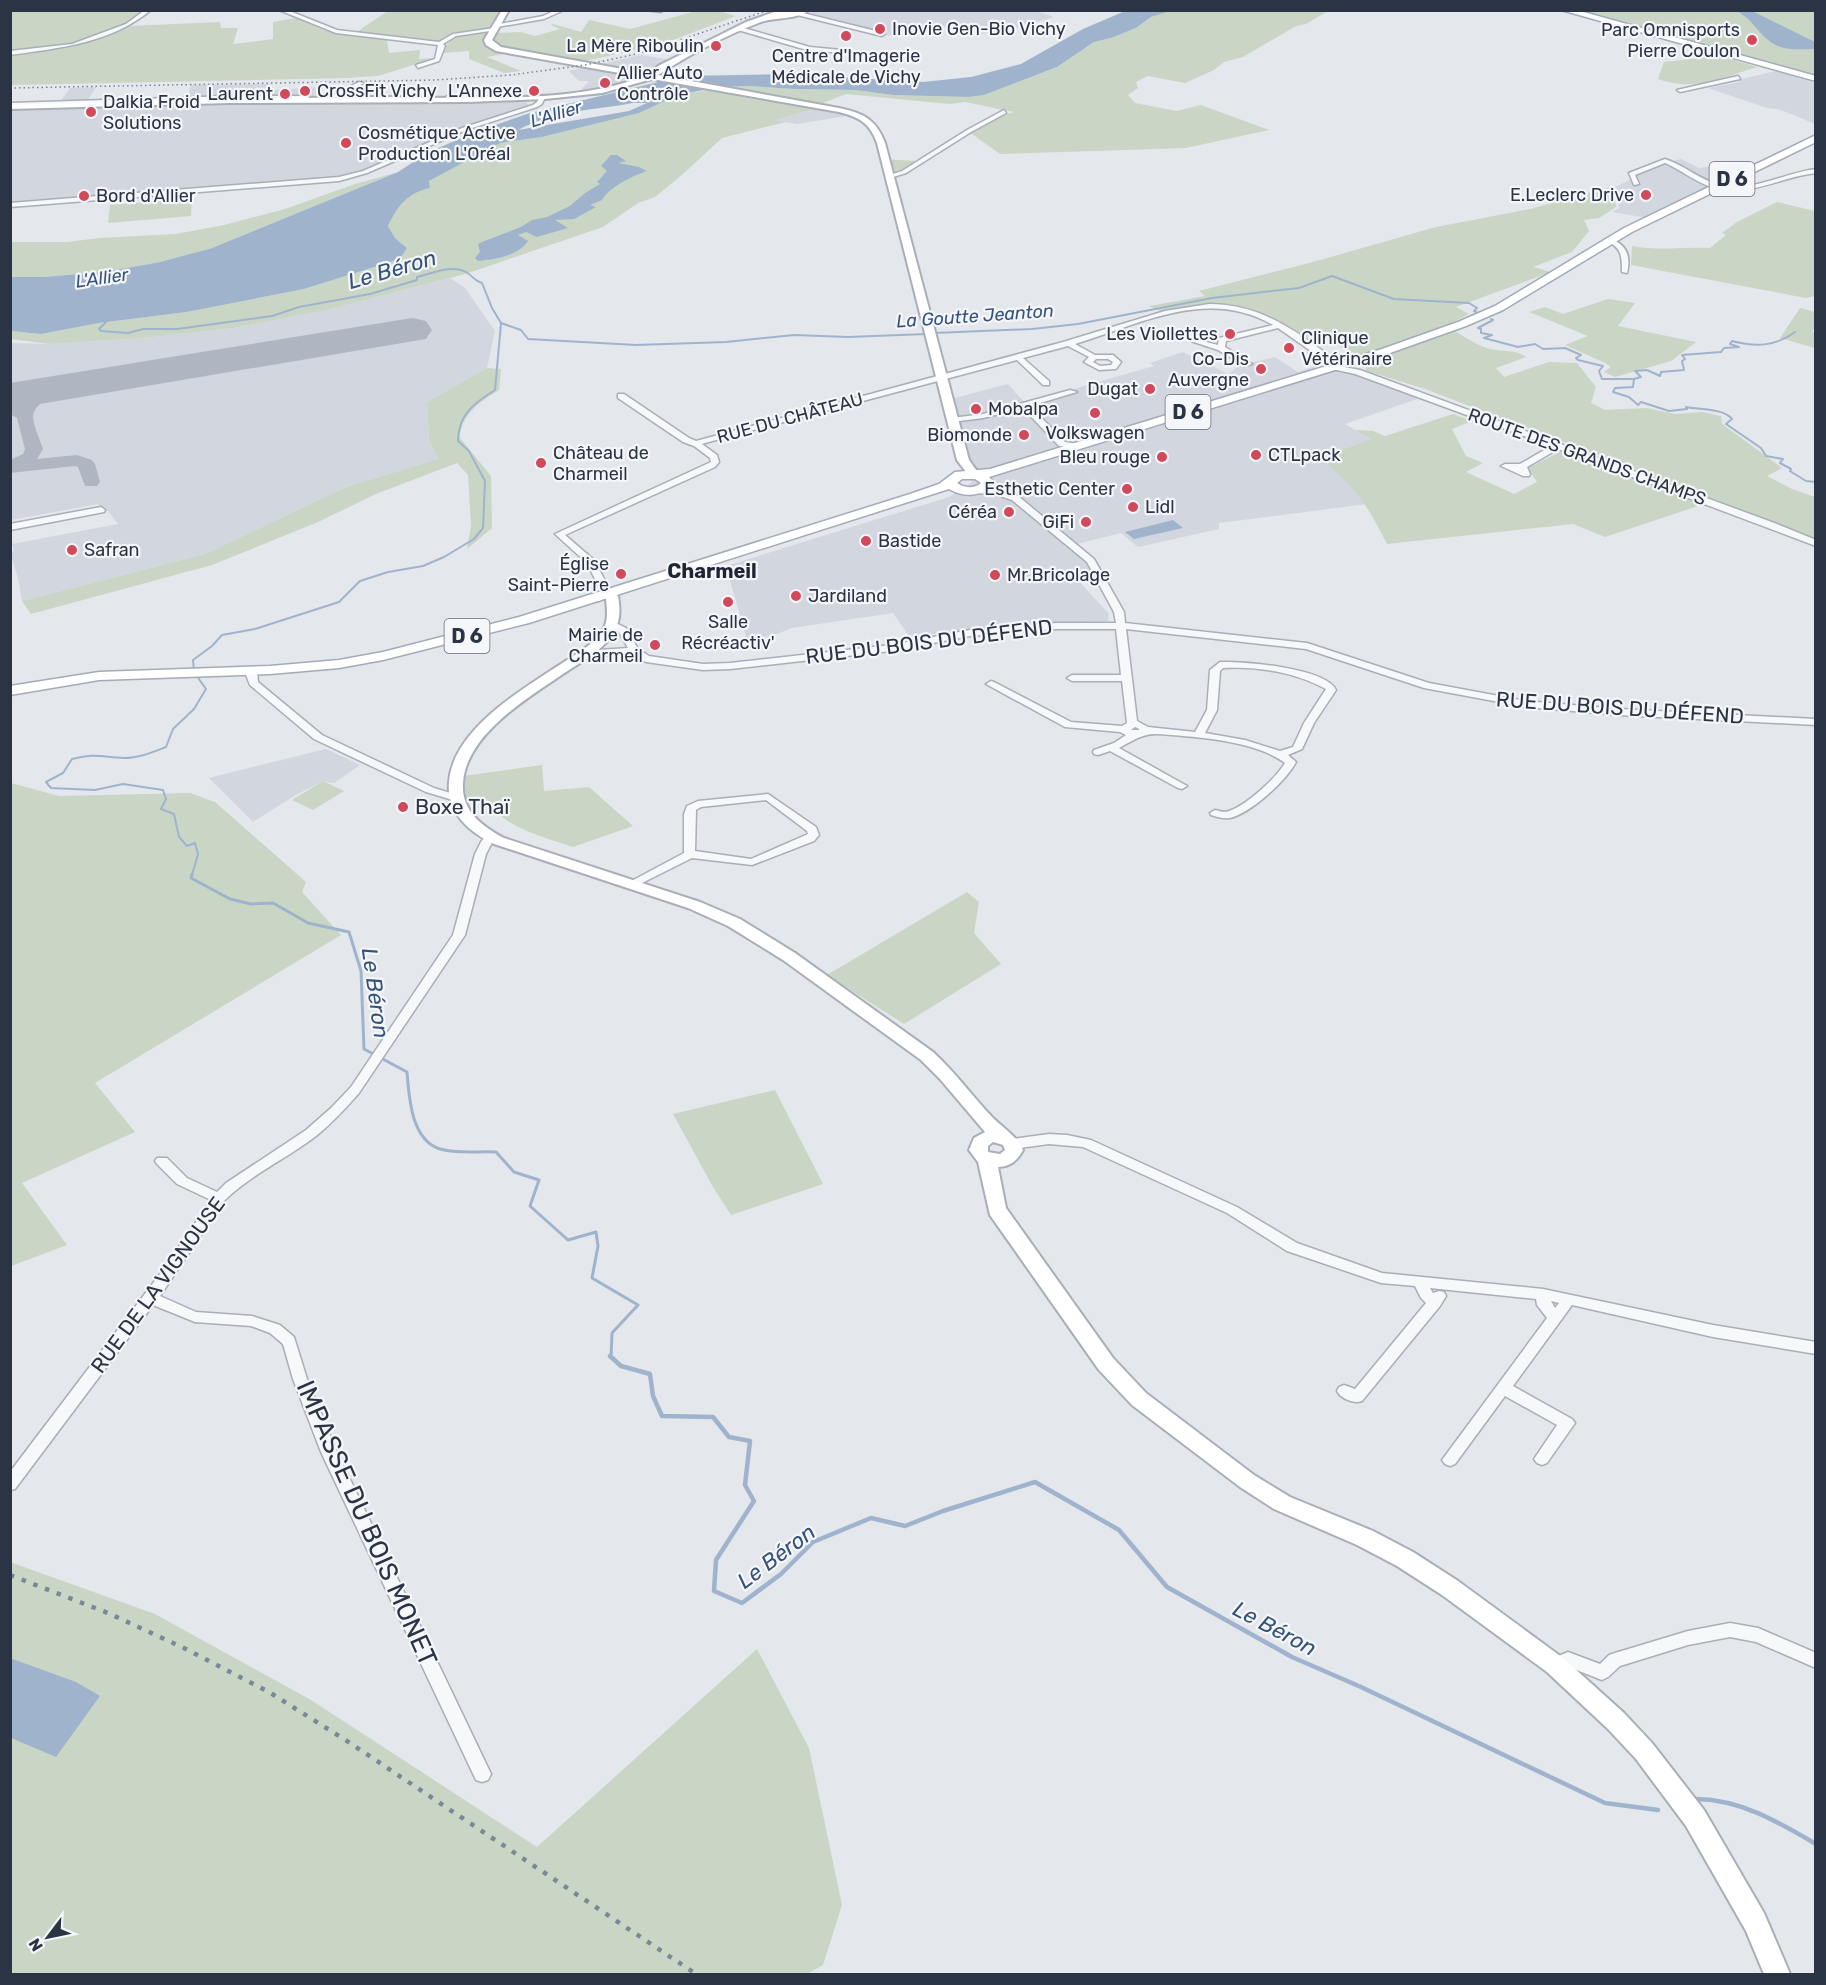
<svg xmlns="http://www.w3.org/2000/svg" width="1826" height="1985" font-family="Rubik,sans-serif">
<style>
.built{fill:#d2d6de}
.green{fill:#c9d6c5}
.water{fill:#9fb4cc;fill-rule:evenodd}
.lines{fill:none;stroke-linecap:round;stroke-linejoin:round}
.stream-far2{stroke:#9fb4cc;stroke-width:2}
.stream-far1{stroke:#9fb4cc;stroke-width:3}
.stream{stroke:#9fb4cc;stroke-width:4.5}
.taxiway{fill:#b0b6c1;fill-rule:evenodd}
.runway{fill:#b0b6c1;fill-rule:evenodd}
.minor-casing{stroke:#a9aeb7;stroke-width:3}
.secondary-casing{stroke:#a9aeb7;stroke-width:4}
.primary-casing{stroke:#a3abb8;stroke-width:3}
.minor{fill:#f7f8fa;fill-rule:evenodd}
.secondary{fill:#fff;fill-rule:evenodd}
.primary{fill:#fff;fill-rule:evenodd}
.rail-far1{stroke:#7d8696;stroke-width:1.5;stroke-dasharray:1.5 3;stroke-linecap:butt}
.rail{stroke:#7d8696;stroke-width:4.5;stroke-dasharray:4.5 8;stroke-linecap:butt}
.poi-dot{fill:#d1495b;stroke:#f4f6f9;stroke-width:2}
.labels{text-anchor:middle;stroke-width:4.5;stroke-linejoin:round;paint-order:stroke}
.far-poi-label{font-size:18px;fill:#2b3445;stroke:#f4f6f9;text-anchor:start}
.far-water-label{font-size:18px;font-style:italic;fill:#34527a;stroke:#f4f6f9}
.far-street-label{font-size:18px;fill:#2b3445;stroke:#f4f6f9}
.shield{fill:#f4f6f9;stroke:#676e7b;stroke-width:1.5}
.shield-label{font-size:20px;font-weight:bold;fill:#2b3445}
.far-quarter-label{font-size:20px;font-weight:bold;fill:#1d2536;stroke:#f4f6f9}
.street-label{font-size:21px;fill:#2b3445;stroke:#f4f6f9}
.poi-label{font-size:21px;fill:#2b3445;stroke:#f4f6f9;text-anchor:start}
.water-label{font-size:22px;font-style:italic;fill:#34527a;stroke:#f4f6f9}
.near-street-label{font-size:26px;fill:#2b3445;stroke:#f4f6f9}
</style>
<rect width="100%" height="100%" fill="#e4e7ec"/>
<g class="built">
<polygon points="1033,10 1054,17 1009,30 975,35 939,25 897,37 828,20 811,14 811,11"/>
<polygon points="641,55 671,60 616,86 579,92 589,81 579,81 569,71"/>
<polygon points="1776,71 1815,83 1815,124 1781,110 1767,108 1708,88 1740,82 1737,80"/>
<polygon points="271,84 270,90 320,87 313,98 187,98 191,85"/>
<polygon points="96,87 87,102 60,102 70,88"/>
<polygon points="523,100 533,109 475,127 379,168 335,181 11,207 10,109 184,103 416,103"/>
<polygon points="819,108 852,115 797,124 773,120"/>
<polygon points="1681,159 1699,168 1723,165 1737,172 1648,218 1612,212 1619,208 1615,187 1630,180 1635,175 1664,163"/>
<polygon points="450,278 465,288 495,331 487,368 427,402 429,440 440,459 346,487 205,554 22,601 18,578 11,556 11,552 14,551 12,544 118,524 108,511 102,512 98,504 11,520 11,343 49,344 144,338 234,328 327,310"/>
<polygon points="1183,352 1228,374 1240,365 1275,357 1298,372 1316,366 1358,374 1420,398 1345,424 1371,439 1319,458 1348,481 1367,504 1219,523 1219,529 1138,547 1121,533 1077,544 1097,561 1104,572 1074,576 1109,614 1108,621 1077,622 937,633 911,639 893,613 792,628 772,636 747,640 726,566 949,497 972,482 951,399 1008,384 1025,403 1154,366 1150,363"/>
<polygon points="326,749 360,765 334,783 323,781 294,796 253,822 209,778"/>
</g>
<g class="green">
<polygon points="10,11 148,11 113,31 129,26 220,22 221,28 238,28 233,44 273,39 273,22 295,18 326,31 387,40 389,53 420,50 419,59 435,58 378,76 347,78 11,85"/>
<polygon points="388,11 501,11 488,29 449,35 442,41 424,42 355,33"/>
<polygon points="696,11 719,11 736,16 665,43 581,62 499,47 490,42 495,33 520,32 535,36 560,29 551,25 553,24 581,32 589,20 630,29"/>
<polygon points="1170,11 1328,11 1306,24 1296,26 1243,57 1224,62 1214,70 1185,83 1148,76 1136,82 1138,88 1128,95 1135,103 1177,111 1201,105 1269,130 1186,148 1000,154 972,134 964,136 906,174 895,177 885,174 880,159 916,161 979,122 1014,112 965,102 950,104 846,94 818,105 719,87 748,86 795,89 856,90 893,95 969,97 984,95 1057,67 1094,42 1111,38 1136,28 1151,17"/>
<polygon points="1576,11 1815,11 1815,75 1606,18"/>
<path d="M 488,32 L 483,39 L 484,43 L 495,50 L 510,53 L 487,57 L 521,71 L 504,73 L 469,59 L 469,51 L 441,53 C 453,32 466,35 488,32 Z"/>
<path d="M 1719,56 L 1757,67 C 1721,78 1695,92 1658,79 L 1664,62 Z"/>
<path d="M 715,89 L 819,108 L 774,120 L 786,122 L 722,138 L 683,174 L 655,197 L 638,203 L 603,227 L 465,274 L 327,310 L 234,328 L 144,338 L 49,344 L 11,339 L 11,331 L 41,334 L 99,323 L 187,312 L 304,289 L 400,259 L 407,248 L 395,238 L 388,226 C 398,206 407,193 430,188 L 429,181 L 500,143 L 542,137 L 639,113 L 678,95 Z"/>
<polygon points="398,172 212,248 160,262 104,272 43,277 11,277 10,242 67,242 99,238 176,234 224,225 285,209 355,184"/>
<path d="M 1614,186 L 1616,207 L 1599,218 L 1584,220 L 1589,231 L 1572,252 L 1533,267 L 1551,272 L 1456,307 L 1469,314 L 1446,326 C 1459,333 1471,342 1484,347 C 1498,353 1515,348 1526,357 L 1496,368 L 1504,377 L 1549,362 L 1577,363 L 1596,387 L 1591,403 L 1605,410 L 1646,408 L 1675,414 L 1702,412 L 1721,416 L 1722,424 L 1782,468 L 1767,476 L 1792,489 L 1815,497 L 1815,541 L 1771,521 L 1425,389 L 1367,371 L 1365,368 L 1380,358 L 1353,355 L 1321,335 L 1304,338 L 1257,312 L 1239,306 L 1220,304 L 1162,312 L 1149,306 L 1205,296 L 1199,291 L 1313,262 L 1436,227 L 1530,209 Z"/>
<polygon points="192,198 191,216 108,223 110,205"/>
<path d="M 1777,202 L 1815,211 L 1815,296 L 1806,298 L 1631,265 L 1632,246 C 1657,251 1684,247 1710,248 L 1726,235 L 1722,233 L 1737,222 Z"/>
<polygon points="1608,299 1635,303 1618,326 1696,342 1671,361 1615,377 1604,372 1611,367 1605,363 1565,345 1588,336 1529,312 1545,307 1563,314"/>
<polygon points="1800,308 1815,312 1815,327 1812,332 1815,333 1815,348 1780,338"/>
<path d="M 487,368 L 501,369 L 499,390 C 480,402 461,414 460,438 L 491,476 L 492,528 L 467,549 L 471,526 L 468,475 L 457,463 L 376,494 L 318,522 L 212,565 L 31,614 L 22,601 L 205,554 L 346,487 L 439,459 L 429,440 L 427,402 Z"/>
<path d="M 1453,414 L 1472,421 L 1452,429 L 1466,456 L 1483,463 L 1466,472 L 1514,494 L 1537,482 L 1528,468 L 1562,451 L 1704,504 L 1605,537 L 1573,524 L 1387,544 C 1365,501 1356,487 1319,458 L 1371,439 L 1355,430 L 1373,431 L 1385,436 Z"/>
<path d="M 542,765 L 544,791 L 589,787 L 633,826 L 573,847 C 540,836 506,828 484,799 L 470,800 L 466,798 L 464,776 Z"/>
<polygon points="323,781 344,791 313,810 292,800"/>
<polygon points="11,783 59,796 190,793 215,802 306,882 302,892 341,935 95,1083 135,1132 22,1183 67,1245 11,1266"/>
<polygon points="967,892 979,902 974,933 1001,964 904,1024 827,975"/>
<polygon points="775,1090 823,1184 731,1215 713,1187 673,1114"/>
<polygon points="10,1562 155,1614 311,1700 537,1847 757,1649 809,1748 842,1905 823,1965 807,1974 11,1974"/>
</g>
<g class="water">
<path d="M 1125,11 L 1170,11 L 1151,17 L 1136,28 L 1111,38 L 1094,42 L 1057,67 L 984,95 L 969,97 L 893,95 L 856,90 L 795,89 L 748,86 L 719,87 L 678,95 L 639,113 L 542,137 L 500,143 L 429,181 L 430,188 C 407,193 398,206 388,226 L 395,238 L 407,248 L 400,259 L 304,289 L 187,312 L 99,323 L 41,334 L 11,331 L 11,277 L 43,277 L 104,272 L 160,262 L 212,248 L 398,172 L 427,153 L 475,132 L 530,113 L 683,76 L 789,74 L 923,82 L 971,77 L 1021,64 L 1083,29 ZM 633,103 L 647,103 L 629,111 L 518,130 C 552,111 595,110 633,103 Z"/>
<path d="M 1736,11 L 1752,11 L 1815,42 L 1815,49 C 1803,49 1788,51 1776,45 C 1760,38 1753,18 1736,11 Z"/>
<path d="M 611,155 L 617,155 L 626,161 L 618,163 L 639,167 L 647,171 C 634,175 608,188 602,200 L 590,205 L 596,207 L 574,219 L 555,220 L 568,228 L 537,237 L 526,232 L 518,235 L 528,241 C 518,256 496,259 478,261 L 475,258 L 480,252 L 478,244 L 482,242 L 521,227 L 532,220 L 547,217 L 570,206 L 585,193 L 600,184 L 597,182 L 607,171 L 601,166 Z"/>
<polygon points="1173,520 1183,528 1134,539 1125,532"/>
<polygon points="10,1658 76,1682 100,1696 56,1757 11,1738"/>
</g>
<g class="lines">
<g class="stream-far2">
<polyline points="1491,319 1493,320 1478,328 1481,329 1481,333 1492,335 1484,338 1518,347 1535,344 1543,349 1565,348 1581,355 1576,358 1578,360 1603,366 1599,371 1602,379 1634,379"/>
<path d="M 107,321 L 99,329 L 101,331 L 128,333 L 143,329 L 177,329 L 272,316 L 299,307 L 370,294 L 417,280 L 417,277 C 431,274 452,264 466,272 C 473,276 474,281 482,283 L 492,308 L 501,323 L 495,390 C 474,403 458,415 458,441 L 469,451 L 485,481 L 483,528 L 474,539 L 444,557 L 423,566 L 388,572 L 360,581 L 339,602 L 255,629 L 222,635 L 212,646 L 193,660 L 194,672 L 206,689 L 194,709 L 173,729 L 166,747 C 153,752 139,758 124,758 C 102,757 94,753 72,759 L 63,773 L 46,782 L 51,788 L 95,790 L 123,784 L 163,790 L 166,799 L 161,809 L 174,814 L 179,837 L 187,846 L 195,843 L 198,854 L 192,875"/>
<polyline points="501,323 521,330 528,339 636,345 726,342 794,335 848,337 927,334"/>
<polyline points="934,333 1032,329 1078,324 1212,298 1299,288 1332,276 1394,299 1469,303 1477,308 1474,311 1476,312"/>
<path d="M 1634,379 L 1633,387 L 1615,388 L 1613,392 L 1629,397 L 1638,405 L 1641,402 L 1669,411 L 1687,409 L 1686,407 C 1700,410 1723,408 1732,419 L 1726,424 L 1761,448 L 1766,456 L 1783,459 L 1780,463 L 1791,469 L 1790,471 L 1806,481 L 1816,482"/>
<path d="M 1634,379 L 1641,377 L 1635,371 L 1647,370 L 1660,376 L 1661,372 L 1684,370 L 1682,361 L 1685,359 L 1682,355 L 1721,352 L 1724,348 L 1739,347 L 1730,344 L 1732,341 C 1755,347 1775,347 1795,332"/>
</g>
<path class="stream-far1" d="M 192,874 L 191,878 L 230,899 L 251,904 L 273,903 L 308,923 L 349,932 L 361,971 L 364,1049 L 407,1072 C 409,1097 411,1140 440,1149 C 457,1154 478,1151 496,1152 L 514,1172 L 539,1180 L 530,1206 L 568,1240 L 596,1232 L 598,1246 L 592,1278 L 638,1305 L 612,1333 L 611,1358"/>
<g class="stream">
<polyline points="610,1356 621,1366 650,1374 653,1396 662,1416 713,1417 729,1437 750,1441 745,1485 754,1501 716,1560 714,1591 742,1603 781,1574 813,1542 871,1518 905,1526 943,1511 1035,1482 1119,1530 1167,1587 1292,1657 1361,1687 1605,1803 1658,1810"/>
<path d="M 1697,1799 C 1742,1800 1778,1822 1816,1844"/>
</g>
<path class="taxiway" d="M 72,381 L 80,386 L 78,390 C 65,393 35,399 33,416 C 33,425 40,440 43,449 L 37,459 L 77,455 L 92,460 L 95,464 L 100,482 L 97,486 L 85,486 L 78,467 L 75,466 L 10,473 L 10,460 L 23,454 L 25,449 L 17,418 L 10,414 L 10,402 L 21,407 L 38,392 Z"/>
<polygon class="runway" points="412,318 426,321 432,330 426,339 10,409 10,383"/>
<g class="minor-casing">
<g id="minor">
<path d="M 145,10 L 151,10 C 111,43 60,48 10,55 L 10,51 L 72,44 L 126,24 Z"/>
<polygon points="279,10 287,10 337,30 439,42 453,34 494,28 497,30 456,36 443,44 445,46 439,61 418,68 416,65 435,59 438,45 336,33"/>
<polygon points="556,10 564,10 544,19 497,27 494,25 543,16"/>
<polygon points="645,10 663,10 661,12"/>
<polygon points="799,12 884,33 885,34 882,36 797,15"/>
<polygon points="740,27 810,47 852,51 849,53 810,51 738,30"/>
<polygon points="1738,76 1740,79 1680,92 1677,90"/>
<polygon points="359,82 364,83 330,100 325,99"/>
<polygon points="232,96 306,96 309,98 306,100 232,100 10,107 10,103"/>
<polygon points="447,96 507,96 510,98 507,100 445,99"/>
<polygon points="540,96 545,97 542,104 537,107 466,130 367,173 339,181 10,207 10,203 339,177 363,171 462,128 533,105 537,102"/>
<polygon points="1004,110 1006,113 971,132 906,173 890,178 887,176 902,171 967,130"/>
<path d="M 1665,159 C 1684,165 1700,180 1720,185 C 1751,193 1784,173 1816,169 L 1816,173 C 1780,177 1746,199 1711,187 C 1694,181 1681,170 1665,163 L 1635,175 L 1639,184 L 1634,185 L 1629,173 Z"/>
<path d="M 1610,239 C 1627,244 1631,257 1627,273 L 1622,272 C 1622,258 1622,248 1608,242 L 1608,240 Z"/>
<path d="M 1209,304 C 1262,304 1297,332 1338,362 L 1339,366 L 1360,370 L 1777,524 L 1816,540 L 1816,546 L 1558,449 L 1527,467 L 1530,474 L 1529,476 L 1523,476 L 1501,466 L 1505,464 L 1520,464 L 1551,446 L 1355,374 L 1332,369 L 1331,365 L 1278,328 L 1226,341 L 1225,347 L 1252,364 L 1245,366 L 1218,350 L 1191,341 L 1195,339 L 1218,345 L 1219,338 L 1273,325 C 1207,287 1141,324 1075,344 L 1095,355 L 1113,355 L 1121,362 L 1116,369 L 1099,370 L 1084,362 L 1089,357 L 1068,346 L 1023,358 L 1049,381 L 1049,385 L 1043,385 L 1017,360 L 705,443 L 702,444 L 717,455 L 719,462 L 715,467 L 565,535 L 594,560 L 612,594 L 599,601 L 593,601 L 591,599 L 602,593 L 587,563 L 555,534 L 711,462 L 710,458 L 694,446 L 683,442 L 618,398 L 618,394 L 624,394 L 689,438 L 696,441 L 1063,342 L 1165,311 ZM 1096,359 L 1108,359 L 1113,362 L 1111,365 L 1100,366 L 1093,362 Z"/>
<polygon points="1070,390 1077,392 1030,406 1065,442 1079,444 1079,448 1059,446 1023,408 983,418 952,422 948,420 952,418 983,414"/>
<path d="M 975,488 L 995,488 L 1018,496 L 1094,559 L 1124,612 L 1125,623 L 1307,643 L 1429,683 L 1526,701 L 1619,709 L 1816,719 L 1816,725 L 1619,715 L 1526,707 L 1424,688 L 1306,649 L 1126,629 L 1137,721 L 1148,727 L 1195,732 L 1207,710 L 1210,670 L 1220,662 C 1243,661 1326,668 1336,690 L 1314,723 L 1302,749 L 1288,755 L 1296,762 C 1286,781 1251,813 1230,818 C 1224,819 1217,817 1211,815 L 1210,813 L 1215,810 C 1220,811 1224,813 1229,811 C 1247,805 1276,778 1285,763 C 1254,740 1196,737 1158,734 C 1143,733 1132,741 1119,748 L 1187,786 L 1182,789 L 1178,788 L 1110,751 L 1098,755 L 1094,754 L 1093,752 L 1094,750 L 1114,743 L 1126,735 L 1120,732 L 1065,727 L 986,684 L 991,681 L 994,682 L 1071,722 L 1122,726 L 1127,723 L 1122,681 L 1072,681 L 1067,678 L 1072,675 L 1121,675 L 1116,629 L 1056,629 L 970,636 L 891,651 L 730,669 L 703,670 L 646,662 L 632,654 L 598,656 L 586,650 L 591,647 L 599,650 L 628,648 L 619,632 L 607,624 L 612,621 L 626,628 L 638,649 L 649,656 L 703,664 L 730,663 L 891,645 L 970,630 L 1056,623 L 1116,623 L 1114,612 L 1087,562 L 1012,500 L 994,494 L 972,493 L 972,489 ZM 1223,668 C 1257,666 1295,672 1326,689 L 1304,723 L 1293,747 L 1280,751 L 1245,740 L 1205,733 L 1217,710 L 1220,671 ZM 1135,727 L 1139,729 L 1139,730 L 1131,730 Z"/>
<polygon points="101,507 105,510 104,512 10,530 10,524"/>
<polygon points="252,668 257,671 258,682 322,735 434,788 460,796 461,798 456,801 426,792 314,739 250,685 246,675 249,669"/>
<path d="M 768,794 L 816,827 L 819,835 L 814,841 L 752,865 L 692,858 L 634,887 L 630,888 L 624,885 L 684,853 L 684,814 L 687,806 L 698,801 ZM 766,800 L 807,831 L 808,834 L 751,859 L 695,851 L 696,810 L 701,807 Z"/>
<path d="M 490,834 L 495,837 L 486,854 L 465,935 L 359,1093 C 346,1108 332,1123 316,1136 C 286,1159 250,1175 224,1201 L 160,1296 L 196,1312 L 252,1316 L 280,1325 L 294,1337 L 307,1379 L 337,1452 L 491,1774 L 488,1780 L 482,1782 L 476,1780 L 321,1452 L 293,1379 L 283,1344 L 270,1333 L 251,1326 L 195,1322 L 153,1305 L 15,1489 L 10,1490 L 10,1472 L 160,1274 L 211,1200 L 177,1184 L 157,1164 L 155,1161 L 157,1158 L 167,1158 L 187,1178 L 217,1192 L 226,1183 L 306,1130 L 331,1108 L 351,1087 L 453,935 L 475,854 L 481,842 L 486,835 Z"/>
<path d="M 1049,1134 L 1067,1135 L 1091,1140 L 1237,1207 L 1297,1243 L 1382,1273 L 1543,1289 L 1713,1325 L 1816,1342 L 1816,1354 L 1713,1337 L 1572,1305 L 1513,1386 L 1572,1419 L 1575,1423 L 1547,1463 L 1542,1465 L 1537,1463 L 1534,1459 L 1557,1425 L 1505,1396 L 1455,1464 L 1450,1466 L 1445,1464 L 1442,1460 L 1445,1456 L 1547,1318 L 1537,1305 L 1536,1299 L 1430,1288 L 1433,1293 L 1439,1291 L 1444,1292 L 1446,1296 L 1440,1306 L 1362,1401 C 1354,1404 1341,1399 1337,1391 L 1339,1387 L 1344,1385 L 1355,1389 L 1426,1303 L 1421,1298 L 1415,1286 L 1381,1283 L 1287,1251 L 1227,1213 L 1083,1147 L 1049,1144 L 1012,1149 L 1007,1147 L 1005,1144 L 1007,1141 L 1012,1139 ZM 1551,1301 L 1559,1303 L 1555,1308 Z"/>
<polygon points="1730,1623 1758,1628 1816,1653 1816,1668 1756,1642 1730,1637 1688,1645 1620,1666 1608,1677 1602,1680 1569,1667 1555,1672 1549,1670 1547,1665 1549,1660 1568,1652 1600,1664 1609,1655 1615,1653 1688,1631"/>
</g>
</g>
<g class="secondary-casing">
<g id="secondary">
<path d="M 502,10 L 509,10 L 492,40 L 501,47 L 650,74 L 658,66 L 746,22 L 780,10 L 809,10 C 797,20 776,17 761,22 C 726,35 689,55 658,75 L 839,108 C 863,113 876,119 885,143 L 969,460 L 979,474 L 977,476 L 969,476 L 957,460 L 877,143 C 870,123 859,117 839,112 L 652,79 L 602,93 L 545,99 L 468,102 L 229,103 L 10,109 L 10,105 C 134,101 257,98 380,97 C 459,97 569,105 642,77 L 496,51 L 486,45 L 484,40 Z"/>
<path d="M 607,590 L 618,596 C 621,613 620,625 609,639 C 599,652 583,661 569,670 C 531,696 466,733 463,783 C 461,811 482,826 504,838 L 700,902 L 740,919 L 795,953 L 933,1052 C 955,1072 972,1096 992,1117 C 1004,1129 1016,1135 1023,1150 C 1017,1161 1011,1166 998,1167 L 1006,1208 L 1113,1358 L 1146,1393 L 1254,1475 L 1290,1497 L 1373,1531 L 1413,1552 L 1458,1581 L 1563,1658 L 1624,1713 L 1652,1743 L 1704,1810 L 1764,1913 L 1790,1974 L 1764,1974 L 1746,1931 L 1686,1826 L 1636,1759 L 1608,1729 L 1547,1672 L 1442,1595 L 1397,1566 L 1357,1545 L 1274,1509 L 1240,1487 L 1132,1405 L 1099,1370 L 990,1215 L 978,1162 L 969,1150 L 974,1138 L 985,1132 L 940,1079 L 921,1060 L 783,960 L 728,926 L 688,908 L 494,844 C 469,832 446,812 449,782 C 453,730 521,690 561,664 C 575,655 591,646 601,633 C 609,622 607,611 606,598 L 601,594 ZM 993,1142 L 1003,1145 L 1005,1150 L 1000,1154 L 988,1152 L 988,1146 Z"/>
</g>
</g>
<g class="primary-casing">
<g id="primary">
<polygon points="1561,10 1576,10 1816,76 1816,81"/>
<path d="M 1816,135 L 1816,142 L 1632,232 L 1503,310 L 1466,326 L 1390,353 L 989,477 L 994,482 C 984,497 964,498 949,489 L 529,623 L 383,660 L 339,668 L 270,674 L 99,680 L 10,695 L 10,686 L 99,672 L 270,666 L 339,660 L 383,652 L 519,617 L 910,494 L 939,484 L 955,472 L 990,469 L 1382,349 L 1458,322 L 1495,306 L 1624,228 ZM 962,479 L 975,479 L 981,483 C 974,489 964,488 957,483 Z"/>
</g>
</g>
<use href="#minor" class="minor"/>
<use href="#secondary" class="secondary"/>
<use href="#primary" class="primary"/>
<polyline class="rail-far1" points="10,88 435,80 511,75 585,65 641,53 769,10"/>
<polyline class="rail" points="10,1575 108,1613 186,1649 269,1692 347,1741 696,1974"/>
</g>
<g class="poi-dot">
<circle cx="880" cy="29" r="6"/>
<circle cx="846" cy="36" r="6"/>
<circle cx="1752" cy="40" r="6"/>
<circle cx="716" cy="46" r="6"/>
<circle cx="605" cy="83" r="6"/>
<circle cx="305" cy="91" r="6"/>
<circle cx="534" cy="91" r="6"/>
<circle cx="285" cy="94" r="6"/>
<circle cx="91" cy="112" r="6"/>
<circle cx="346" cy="143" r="6"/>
<circle cx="1646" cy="195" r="6"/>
<circle cx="84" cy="196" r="6"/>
<circle cx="1230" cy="334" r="6"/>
<circle cx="1289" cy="348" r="6"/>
<circle cx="1261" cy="369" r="6"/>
<circle cx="1150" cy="389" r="6"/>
<circle cx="976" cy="409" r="6"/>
<circle cx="1095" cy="413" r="6"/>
<circle cx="1024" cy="435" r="6"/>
<circle cx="1256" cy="455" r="6"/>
<circle cx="1162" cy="457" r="6"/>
<circle cx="541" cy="463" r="6"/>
<circle cx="1127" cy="489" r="6"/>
<circle cx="1133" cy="507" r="6"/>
<circle cx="1009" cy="512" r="6"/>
<circle cx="1086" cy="522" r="6"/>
<circle cx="866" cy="541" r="6"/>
<circle cx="72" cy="550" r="6"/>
<circle cx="621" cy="574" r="6"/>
<circle cx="995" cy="575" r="6"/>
<circle cx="796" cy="596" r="6"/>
<circle cx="728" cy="602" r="6"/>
<circle cx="655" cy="645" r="6"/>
<circle cx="403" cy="807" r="6"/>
</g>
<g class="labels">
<g class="far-poi-label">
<text x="892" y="35">Inovie Gen-Bio Vichy</text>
<text x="1740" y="36" text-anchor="end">Parc Omnisports<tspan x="1740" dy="21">Pierre Coulon</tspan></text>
<text x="704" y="52" text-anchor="end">La Mère Riboulin</text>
<text x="846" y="62" text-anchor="middle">Centre d'Imagerie<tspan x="846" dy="21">Médicale de Vichy</tspan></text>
<text x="617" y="79">Allier Auto<tspan x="617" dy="21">Contrôle</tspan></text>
<text x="317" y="97">CrossFit Vichy</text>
<text x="522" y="97" text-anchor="end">L'Annexe</text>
<text x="273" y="100" text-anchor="end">Laurent</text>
<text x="103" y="108">Dalkia Froid<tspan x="103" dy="21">Solutions</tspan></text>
<text x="358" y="139">Cosmétique Active<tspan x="358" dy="21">Production L'Oréal</tspan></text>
<text x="1634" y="201" text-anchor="end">E.Leclerc Drive</text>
<text x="96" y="202">Bord d'Allier</text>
<text x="1218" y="340" text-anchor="end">Les Viollettes</text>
<text x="1301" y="344">Clinique<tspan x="1301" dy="21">Vétérinaire</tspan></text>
<text x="1249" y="365" text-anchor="end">Co-Dis<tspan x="1249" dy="21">Auvergne</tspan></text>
<text x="1138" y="395" text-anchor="end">Dugat</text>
<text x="988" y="415">Mobalpa</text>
<text x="1095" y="439" text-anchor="middle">Volkswagen</text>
<text x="1012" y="441" text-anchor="end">Biomonde</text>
<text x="553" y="459">Château de<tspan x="553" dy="21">Charmeil</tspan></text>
<text x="1268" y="461">CTLpack</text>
<text x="1150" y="463" text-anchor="end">Bleu rouge</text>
<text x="1115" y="495" text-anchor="end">Esthetic Center</text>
<text x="1145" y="513">Lidl</text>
<text x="997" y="518" text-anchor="end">Céréa</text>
<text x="1074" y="528" text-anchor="end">GiFi</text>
<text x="878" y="547">Bastide</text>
<text x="84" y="556">Safran</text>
<text x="609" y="570" text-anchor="end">Église<tspan x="609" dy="21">Saint-Pierre</tspan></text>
<text x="1007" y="581">Mr.Bricolage</text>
<text x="808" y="602">Jardiland</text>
<text x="728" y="628" text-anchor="middle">Salle<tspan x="728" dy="21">Récréactiv'</tspan></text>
<text x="643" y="641" text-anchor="end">Mairie de<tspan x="643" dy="21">Charmeil</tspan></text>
</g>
<g class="far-water-label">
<text transform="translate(556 114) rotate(-17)" y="6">L'Allier</text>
<text transform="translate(102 278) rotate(-8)" y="6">L'Allier</text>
<text transform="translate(975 316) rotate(-4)" y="6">La Goutte Jeanton</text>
</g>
<g class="far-street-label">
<text transform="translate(790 418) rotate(-15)" y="6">RUE DU CHÂTEAU</text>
<text transform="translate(1587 457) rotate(20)" y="6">ROUTE DES GRANDS CHAMPS</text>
</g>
<g class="shield">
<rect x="1709.5" y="162" width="45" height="34" rx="4.5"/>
<rect x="1165.5" y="395" width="45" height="34" rx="4.5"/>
<rect x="444.5" y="619" width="45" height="34" rx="4.5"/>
</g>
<g class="shield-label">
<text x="1732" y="186">D 6</text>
<text x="1188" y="419">D 6</text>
<text x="467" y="643">D 6</text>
</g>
<g class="far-quarter-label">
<text x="712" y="578">Charmeil</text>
</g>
<g class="street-label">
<text transform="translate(929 642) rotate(-7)" y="7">RUE DU BOIS DU DÉFEND</text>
<text transform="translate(1620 708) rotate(4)" y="7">RUE DU BOIS DU DÉFEND</text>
<text transform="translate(158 1285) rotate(-54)" y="7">RUE DE LA VIGNOUSE</text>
</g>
<g class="poi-label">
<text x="415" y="814">Boxe Thaï</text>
</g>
<g class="water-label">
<text transform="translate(392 269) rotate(-16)" y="8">Le Béron</text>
<text transform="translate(376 993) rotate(82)" y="8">Le Béron</text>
<text transform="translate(776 1556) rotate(-37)" y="8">Le Béron</text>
<text transform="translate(1275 1628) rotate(28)" y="8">Le Béron</text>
</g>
<g class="near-street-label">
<text transform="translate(367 1523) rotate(66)" y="9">IMPASSE DU BOIS MONET</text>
</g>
</g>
<rect width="1826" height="1985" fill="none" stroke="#2b3445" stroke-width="24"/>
<g transform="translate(48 1937) rotate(238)" stroke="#f4f6f9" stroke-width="4.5" paint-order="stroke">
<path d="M0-4.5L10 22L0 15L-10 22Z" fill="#2b3445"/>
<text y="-9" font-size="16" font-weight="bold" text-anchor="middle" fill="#2b3445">N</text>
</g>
</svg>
